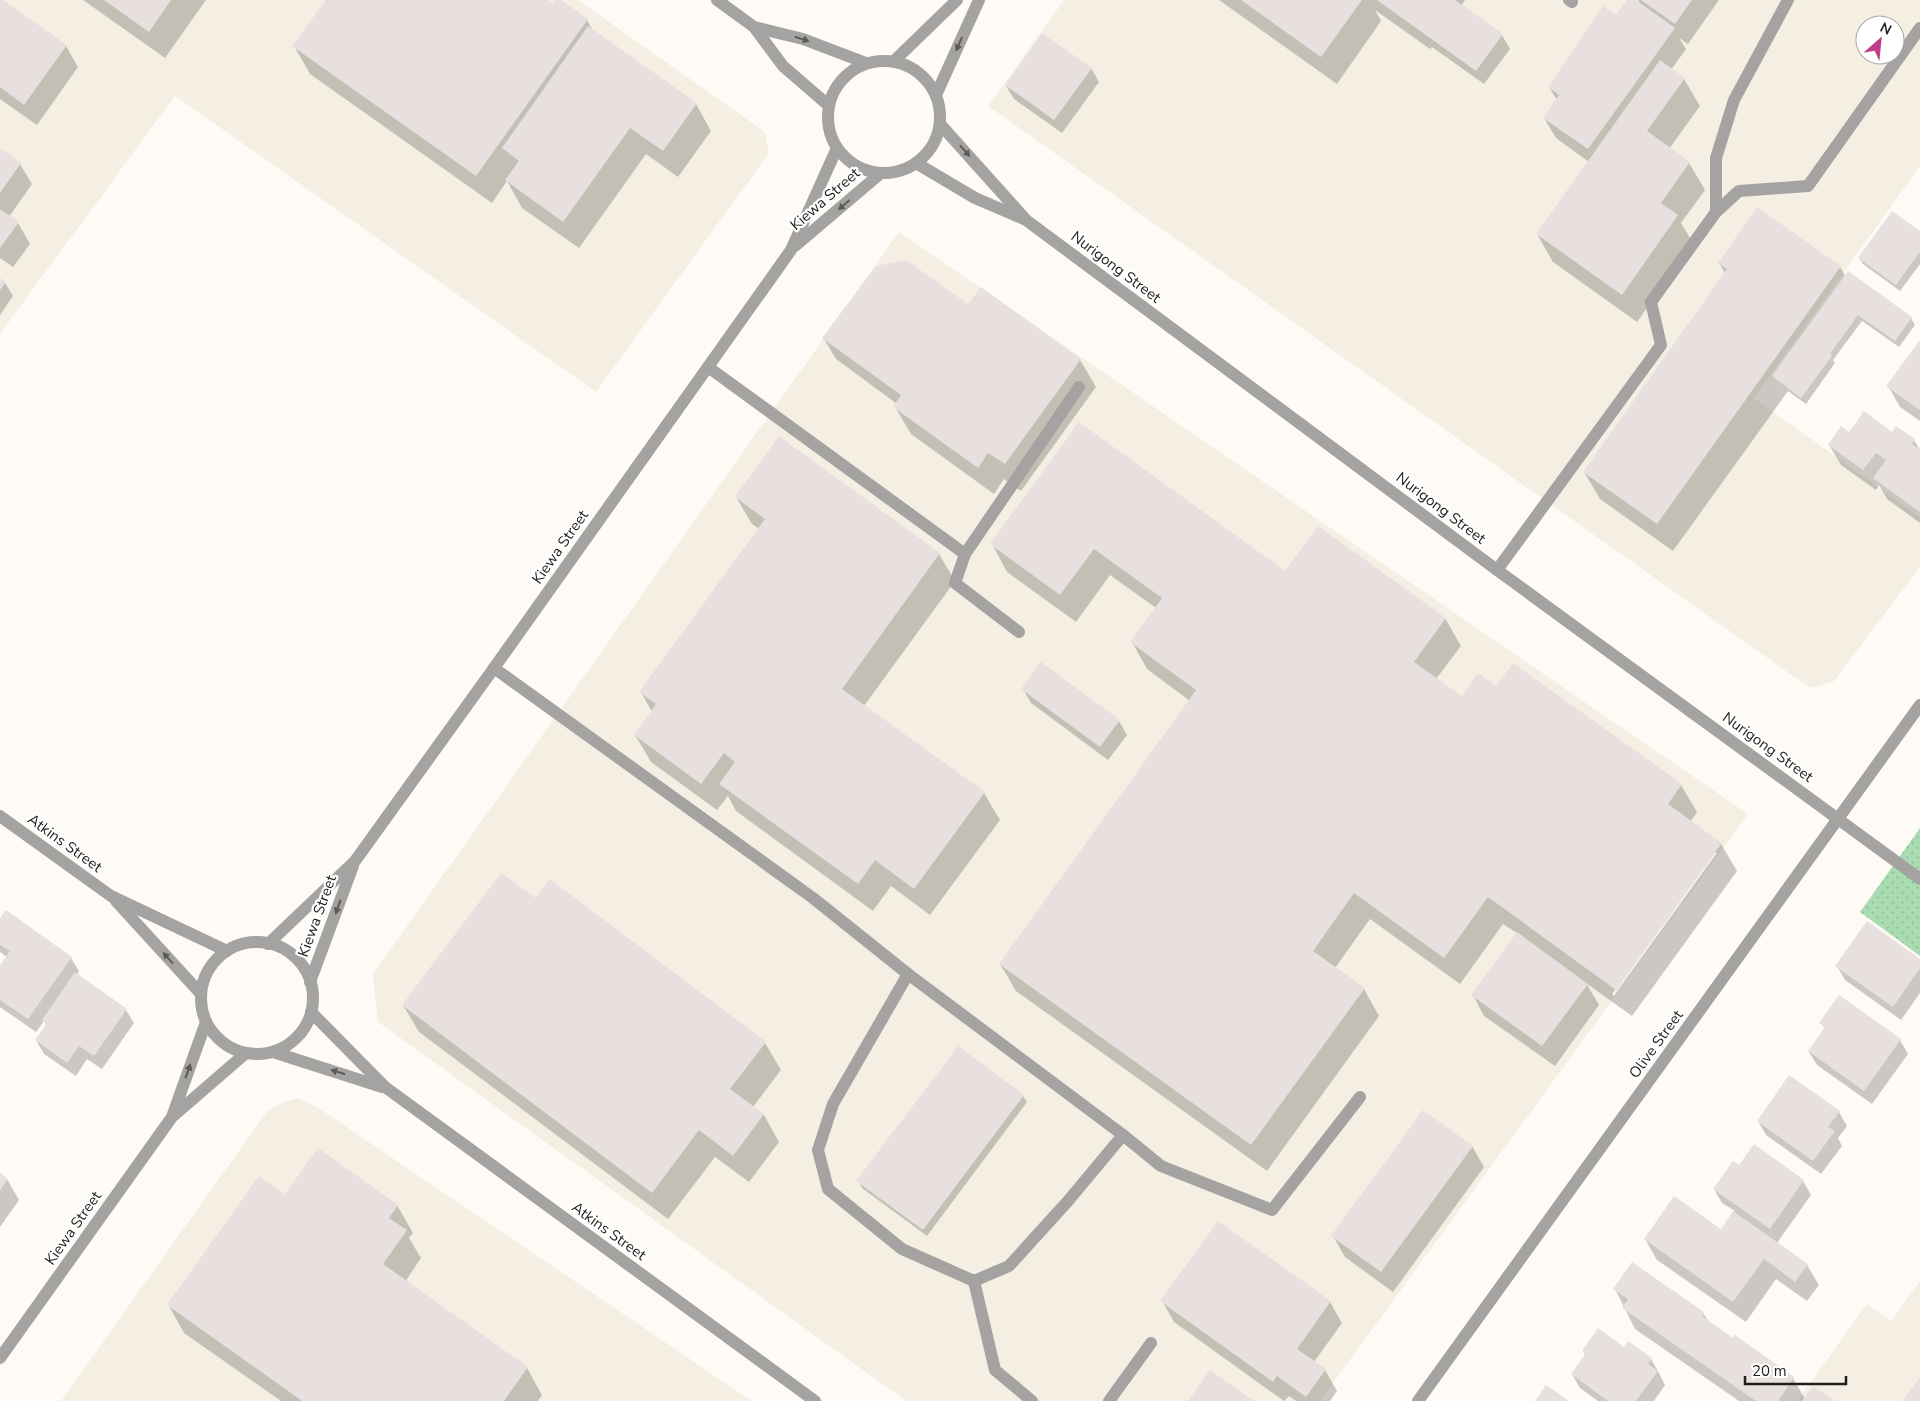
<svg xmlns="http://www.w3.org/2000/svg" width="1920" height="1401" font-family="'Nunito Sans',sans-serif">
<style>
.built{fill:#f5efe3;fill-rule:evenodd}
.park{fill:url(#park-dots)}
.shadow{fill:#0003;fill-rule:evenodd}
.building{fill:#e7e0de}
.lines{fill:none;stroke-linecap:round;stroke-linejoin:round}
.service{stroke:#a4a3a1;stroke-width:12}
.minor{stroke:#a4a3a1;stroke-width:12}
.tertiary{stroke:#a4a3a1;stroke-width:12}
.oneway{fill:#5b5a58}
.labels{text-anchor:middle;stroke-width:4.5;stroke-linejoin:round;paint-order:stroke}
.street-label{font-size:15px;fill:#201f1d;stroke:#fff}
</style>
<defs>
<pattern id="park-dots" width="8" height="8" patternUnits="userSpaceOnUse" patternTransform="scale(1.25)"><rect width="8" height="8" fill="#a9dcb1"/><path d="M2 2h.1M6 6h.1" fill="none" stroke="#91bc98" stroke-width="1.8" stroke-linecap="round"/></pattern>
</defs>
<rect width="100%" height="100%" fill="#fefbf6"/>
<g class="built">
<polygon points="0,0 578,0 765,132 769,153 596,392 175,96 0,334"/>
<path d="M 1064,0 L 1920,0 L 1920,166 L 1754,398 L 1920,517 L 1920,567 L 1833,682 L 1810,688 L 988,106 ZM 1865,25 L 1895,25 L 1895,55 L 1865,55 Z"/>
<polygon points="899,232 1748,814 1320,1401 906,1401 378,1022 373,974"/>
<polygon points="298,1098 317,1107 752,1401 61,1401 268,1110 284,1102"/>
<polygon points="1920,1281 1920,1401 1797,1401 1867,1304 1891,1321"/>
</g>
<polygon class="park" points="1920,828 1920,956 1860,912"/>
<g class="shadow">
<polygon points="0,0 66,46 78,67 37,125 0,99"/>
<polygon points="83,0 206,0 165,58"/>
<polygon points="327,0 546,0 553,5 559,0 587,20 593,31 696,104 711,131 678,177 646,154 579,248 522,208 507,181 492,203 310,74 294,46"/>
<polygon points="1219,0 1465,0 1461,6 1502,35 1510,49 1484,84 1432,47 1430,49 1375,10 1381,21 1337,84"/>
<polygon points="1628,0 1633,0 1641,5 1638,0 1719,0 1688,44 1679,38 1686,49 1671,70 1684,79 1700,106 1669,149 1689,163 1705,190 1681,223 1693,243 1637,322 1553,262 1537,234 1589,162 1556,138 1544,118 1557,100 1549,87 1616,17"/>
<polygon points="1091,68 1099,82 1062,133 1014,99 1006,86"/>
<polygon points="0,149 20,164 32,184 9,217 18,223 30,244 13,267 0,258"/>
<polygon points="1758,209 1840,267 1846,277 1911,318 1915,325 1899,347 1862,321 1833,360 1835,363 1806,404 1788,391 1673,551 1600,499 1584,472 1725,273 1719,263"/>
<polygon points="1920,233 1920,264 1900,291 1863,264 1859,258"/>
<polygon points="0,279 5,283 13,296 0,315"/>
<polygon points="968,305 1080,360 1096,387 1021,491 1004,479 994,494 911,434 895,407 897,404 836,359 824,339"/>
<polygon points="1920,342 1920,421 1900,407 1888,386"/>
<path d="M 1079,424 L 1285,573 L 1445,618 L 1461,646 L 1436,679 L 1462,698 L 1496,688 L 1513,664 L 1681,785 L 1697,812 L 1690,822 L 1721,844 L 1737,871 L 1632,1016 L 1586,983 L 1599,1005 L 1555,1066 L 1484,1016 L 1473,995 L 1517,933 L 1503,924 L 1460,984 L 1370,919 L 1335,968 L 1364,989 L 1379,1016 L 1267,1171 L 1016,991 L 1000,964 L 1190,701 L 1147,669 L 1132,642 L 1156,608 L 1110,575 L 1076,622 L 1007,572 L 992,544 ZM 1714,853 L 1717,853 L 1614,996 L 1612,994 Z"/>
<polygon points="1897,428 1914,440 1920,450 1920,523 1887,499 1879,485 1876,490 1841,465 1829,445 1849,434 1892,434"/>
<polygon points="780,438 939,554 955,581 864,706 984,793 1000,820 930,915 891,886 873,911 736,811 728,796 717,810 651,762 635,735 652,712 641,692 759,529 752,524 736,497"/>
<polygon points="1023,689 1119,721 1127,735 1108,760 1031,703"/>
<polygon points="550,881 765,1043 781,1070 753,1107 764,1115 779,1142 749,1182 715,1157 668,1219 419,1032 403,1005 536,900"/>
<polygon points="0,920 71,958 79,971 77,975 126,1010 134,1023 102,1069 87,1059 76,1076 44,1054 36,1040 47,1026 44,1021 36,1032 0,1007 0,967 7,957 0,952"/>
<polygon points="1920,960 1920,993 1901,1020 1845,980 1837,966"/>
<polygon points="1821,1023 1900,1040 1908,1054 1872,1104 1817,1065 1809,1052 1825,1029"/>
<polygon points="1023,1096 1027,1102 927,1236 862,1188 858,1181"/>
<polygon points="1839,1112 1847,1126 1838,1138 1842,1146 1821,1174 1766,1135 1758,1121"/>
<polygon points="1472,1146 1484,1167 1393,1292 1345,1257 1333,1236"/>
<polygon points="0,1175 7,1179 19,1200 0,1227"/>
<polygon points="1803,1181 1811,1195 1777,1243 1807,1265 1819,1285 1807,1301 1776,1279 1746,1322 1657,1260 1645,1239 1721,1231 1735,1211 1722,1203 1714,1189"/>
<polygon points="285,1196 397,1205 413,1233 409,1238 421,1258 405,1282 527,1368 542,1395 538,1401 281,1401 184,1333 169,1306"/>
<polygon points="1615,1289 1703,1313 1709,1322 1734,1340 1736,1337 1793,1378 1805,1399 1832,1401 1739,1401 1635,1329"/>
<polygon points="1162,1301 1330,1302 1342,1323 1314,1362 1325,1370 1337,1391 1330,1401 1296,1401 1289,1396 1284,1401 1174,1322"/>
<polygon points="1624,1349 1651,1359 1659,1373 1665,1385 1654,1401 1598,1401 1580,1388 1572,1374 1586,1355 1583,1351"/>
</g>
<g class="building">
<polygon points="0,0 3,0 67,45 24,105 0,87"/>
<polygon points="104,0 171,0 149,32"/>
<polygon points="326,0 548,0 553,3 555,0 561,0 588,19 476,176 292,46"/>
<polygon points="1241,0 1362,0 1321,57"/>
<polygon points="1377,0 1455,0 1503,34 1476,71"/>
<polygon points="1627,0 1636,0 1675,28 1588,149 1543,118 1559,95 1548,87 1603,6 1616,15"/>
<polygon points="1641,0 1692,0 1675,24"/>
<polygon points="588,26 697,103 663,151 630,128 563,222 505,180 519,161 502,148"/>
<polygon points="1042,33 1092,68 1054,120 1005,85"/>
<polygon points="1660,60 1685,78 1647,131 1690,162 1661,203 1678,215 1622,295 1536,234"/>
<polygon points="0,148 21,163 0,193"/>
<polygon points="1757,207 1841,266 1657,524 1583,472 1727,269 1718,263"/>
<polygon points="0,209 19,222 0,248"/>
<polygon points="1892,211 1920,231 1920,252 1896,285 1858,258"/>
<polygon points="906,260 968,304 981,287 1081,359 1005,464 988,453 978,468 893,407 901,395 822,338 876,266"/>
<polygon points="1848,271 1912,317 1895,341 1858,315 1830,354 1832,356 1801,398 1772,376"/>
<polygon points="0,278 6,282 0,290"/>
<polygon points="1920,340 1920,410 1886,386"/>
<polygon points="1864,411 1892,432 1896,426 1915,439 1912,444 1920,450 1920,512 1873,478 1886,460 1876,453 1863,470 1828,445 1841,426 1849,432"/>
<polygon points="1079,422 1285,571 1318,526 1446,618 1414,662 1462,696 1478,673 1496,686 1513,663 1682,784 1668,804 1722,843 1616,990 1488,897 1444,958 1354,893 1313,951 1365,988 1251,1145 999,964 1196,690 1130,642 1162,598 1094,549 1060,595 990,544"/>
<polygon points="779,436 940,553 842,689 985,792 914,889 875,860 858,884 719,784 735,762 724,753 701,784 634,735 656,704 639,692 765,519 735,497"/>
<polygon points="1041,662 1120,720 1100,747 1021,689"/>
<polygon points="501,873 536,898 550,879 766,1042 730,1089 764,1114 733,1156 699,1130 652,1193 402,1005"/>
<polygon points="6,910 72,957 28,1019 0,1000 0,965 10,951 0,945 0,918"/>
<polygon points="1867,921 1920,959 1920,968 1893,1007 1835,966"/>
<polygon points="1517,932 1588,984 1542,1046 1471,995"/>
<polygon points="75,972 127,1009 94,1056 79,1046 67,1063 35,1040 47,1023 42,1020"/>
<polygon points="1839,995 1901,1039 1864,1091 1808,1051 1825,1027 1819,1023"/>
<polygon points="958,1046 1024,1095 923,1230 856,1181"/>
<polygon points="1789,1075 1840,1111 1828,1127 1835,1131 1813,1161 1757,1121"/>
<polygon points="1423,1110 1473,1146 1381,1272 1331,1236"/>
<polygon points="1754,1144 1804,1180 1770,1229 1713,1189 1733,1161 1739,1165"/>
<polygon points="318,1148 398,1205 389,1218 407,1230 383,1264 528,1367 504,1401 302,1401 167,1305 259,1176 285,1194"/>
<polygon points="0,1173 8,1179 0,1190"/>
<polygon points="1674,1196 1721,1229 1733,1211 1808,1264 1795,1282 1764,1259 1733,1302 1644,1239"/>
<polygon points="1218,1221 1331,1301 1297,1349 1326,1369 1306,1397 1277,1376 1273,1382 1160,1301"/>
<polygon points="1632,1262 1704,1312 1702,1316 1733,1338 1735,1335 1794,1377 1778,1401 1756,1401 1622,1308 1628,1299 1613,1289"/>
<polygon points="1598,1328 1624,1347 1628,1341 1652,1358 1648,1364 1658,1371 1636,1401 1608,1401 1571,1374 1586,1353 1582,1351"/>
<polygon points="1210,1370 1254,1401 1188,1401"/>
<polygon points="1920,1377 1920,1401 1903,1401"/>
<polygon points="1546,1385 1569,1401 1535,1401"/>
<polygon points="1813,1386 1835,1401 1802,1401"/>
</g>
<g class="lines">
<g class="service">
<polyline points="1569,0 1572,2"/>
<polyline points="1716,212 1739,191 1808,186 1920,28"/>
<polyline points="708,367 965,554 955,583 1019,632"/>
<polyline points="965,554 1079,387"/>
<polyline points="1497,570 1661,345 1651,302 1716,212 1716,158 1734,100 1788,0"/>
<polyline points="494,668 813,898 908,974 1123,1135 1161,1166 1272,1210 1360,1097"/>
<polyline points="1838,819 1920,879"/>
<polyline points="908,974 833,1104 818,1150 828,1189 902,1249 974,1281 1009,1266 1068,1201 1123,1135"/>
<polyline points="974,1281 995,1370 1032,1401"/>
<polyline points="1109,1401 1151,1343"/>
</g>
<g class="minor">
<polyline points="717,0 754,27 783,66 828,105"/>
<polyline points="754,27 803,39 866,63"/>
<polyline points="940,124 1026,220 1497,570 1838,819"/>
<polyline points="916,163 975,198 1024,219"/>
<polyline points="0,816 111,896 227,951"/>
<polyline points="116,901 201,994"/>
<polyline points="173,1114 206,1022"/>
<polyline points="0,1358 172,1117 246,1053"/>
<polyline points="1418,1401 1920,705"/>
</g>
<g class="tertiary">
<circle cx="884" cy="117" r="56"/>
<polyline points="894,61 957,0"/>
<polyline points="936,95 979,0"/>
<polyline points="795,246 881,173"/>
<circle cx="257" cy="998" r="56"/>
<polyline points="268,944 355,861 494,668 791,250 837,148"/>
<polyline points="310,982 353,866"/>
<polyline points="311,1012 385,1087 815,1401"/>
<polyline points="273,1052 382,1087"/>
</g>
</g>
<defs><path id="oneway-solid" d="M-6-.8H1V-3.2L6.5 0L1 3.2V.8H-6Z" transform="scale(1.25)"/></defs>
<g class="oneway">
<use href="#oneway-solid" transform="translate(802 39) rotate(17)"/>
<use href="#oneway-solid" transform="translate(959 44) rotate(114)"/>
<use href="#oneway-solid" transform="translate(965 151) rotate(48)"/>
<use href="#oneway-solid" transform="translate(844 205) rotate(139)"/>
<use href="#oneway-solid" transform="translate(338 907) rotate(110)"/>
<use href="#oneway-solid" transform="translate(168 958) rotate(-132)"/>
<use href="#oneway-solid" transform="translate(188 1071) rotate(-70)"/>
<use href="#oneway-solid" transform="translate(338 1072) rotate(-163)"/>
</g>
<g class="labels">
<g class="street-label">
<text transform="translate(825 199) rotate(-41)" y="5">Kiewa Street</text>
<text transform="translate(1116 267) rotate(37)" y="5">Nurigong Street</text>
<text transform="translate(1441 508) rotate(37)" y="5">Nurigong Street</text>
<text transform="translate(560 547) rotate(-55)" y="5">Kiewa Street</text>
<text transform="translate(1768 747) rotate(36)" y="5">Nurigong Street</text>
<text transform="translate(65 843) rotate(36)" y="5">Atkins Street</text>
<text transform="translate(317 916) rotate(-70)" y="5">Kiewa Street</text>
<text transform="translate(1656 1044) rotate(-54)" y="5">Olive Street</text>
<text transform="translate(73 1228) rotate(-55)" y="5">Kiewa Street</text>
<text transform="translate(609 1231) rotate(36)" y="5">Atkins Street</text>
</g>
</g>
<g transform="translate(1880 40) rotate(27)"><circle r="24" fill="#ffffff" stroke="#a6a5a5"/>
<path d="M0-4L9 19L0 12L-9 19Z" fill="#c03e87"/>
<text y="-8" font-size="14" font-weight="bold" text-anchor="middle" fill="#201f1d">N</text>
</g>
<path d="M1745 1376v8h101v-8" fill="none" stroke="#201f1d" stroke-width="2.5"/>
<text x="1752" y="1376" font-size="15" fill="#201f1d" stroke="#ffffff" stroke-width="4" paint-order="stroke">20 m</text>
</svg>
